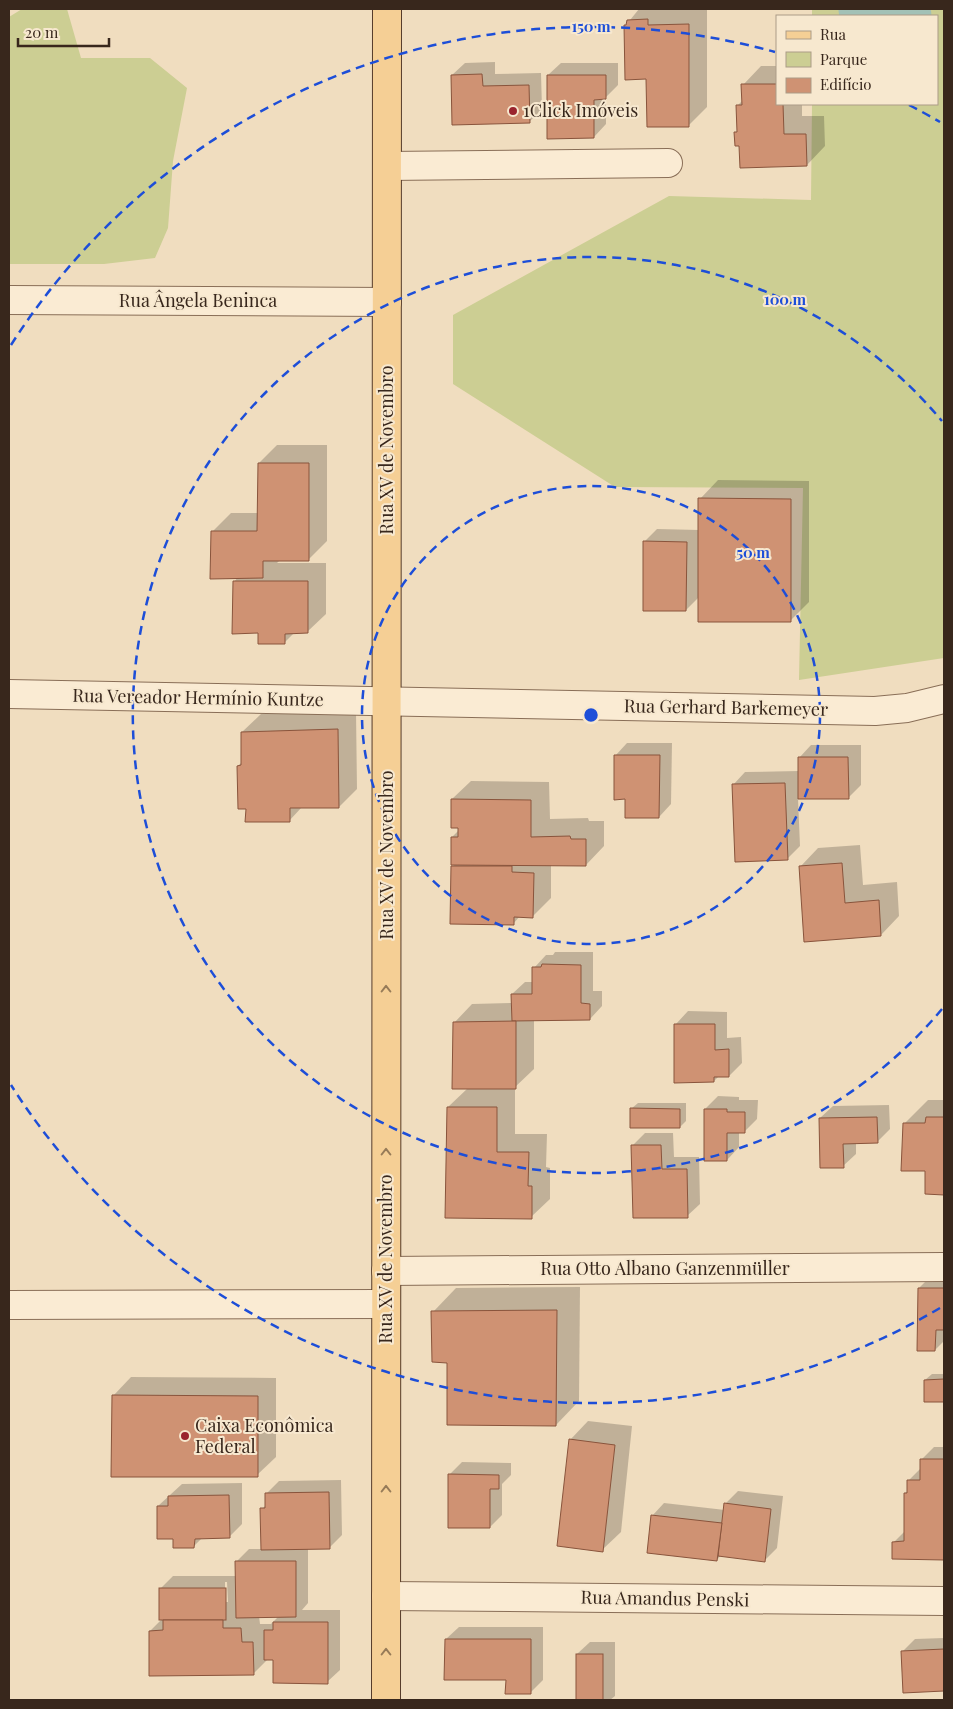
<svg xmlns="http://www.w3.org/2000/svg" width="953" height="1709" font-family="'Playfair Display',serif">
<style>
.green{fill:#ccce93}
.shadow{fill:#0003;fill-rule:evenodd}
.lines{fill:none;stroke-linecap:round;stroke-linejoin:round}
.river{stroke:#a2c1b6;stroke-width:55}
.building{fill:#cf9273;stroke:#89543c}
.minor-casing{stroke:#896e57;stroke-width:30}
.major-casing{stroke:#563c2b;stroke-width:30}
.minor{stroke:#faebd3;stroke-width:28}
.major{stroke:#f5cf95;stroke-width:28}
.oneway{stroke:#967b58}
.ring{fill:none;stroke:#1d4ed8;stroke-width:2.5;stroke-dasharray:9 6}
.poi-dot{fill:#9a242e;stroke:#f7e8cf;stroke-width:2}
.labels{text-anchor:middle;stroke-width:4;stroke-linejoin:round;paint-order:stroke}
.poi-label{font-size:18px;fill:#38271c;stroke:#f7e8cf;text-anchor:start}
.street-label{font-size:18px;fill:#38271c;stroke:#f7e8cf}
.centre{fill:#1d4ed8;stroke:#f7e8cf;stroke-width:2.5}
.ring-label{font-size:15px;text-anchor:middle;font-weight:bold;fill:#1d4ed8;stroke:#f7e8cf;stroke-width:4;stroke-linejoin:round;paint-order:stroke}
</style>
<rect width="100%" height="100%" fill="#f0ddbf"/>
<g class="green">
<polygon points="22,9 67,9 81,58 150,58 187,88 173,161 168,228 155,258 104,264 9,264 9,17"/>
<polygon points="812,9 944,9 944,658 799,680 803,488 615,487 453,384 453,315 669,196 811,200 812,104 937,104 937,16 812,16"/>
</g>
<g class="shadow">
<polygon points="639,9 707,9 707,107 689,125 648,78 626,25"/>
<polygon points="495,62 495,74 541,73 542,109 529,122 452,75 465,63"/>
<polygon points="561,63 618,63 618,85 606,97 606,124 594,137 548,75"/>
<polygon points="761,66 777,66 777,104 802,104 802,116 824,116 825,146 807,165 740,145 736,133 738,130 737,106 743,100 743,85"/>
<polygon points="277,445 327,445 327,541 308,560 280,560 277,563 326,563 326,614 307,632 295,632 285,642 259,632 234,582 238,577 212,532 231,513 258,513 259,463"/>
<polygon points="718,480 809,481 809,602 790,621 699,597 686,610 644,542 657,529 699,530 700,499"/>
<polygon points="356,711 357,789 339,807 302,807 289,821 247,808 238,766 242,762 242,732 261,714"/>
<polygon points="627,743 672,743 671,804 659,817 626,798 615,756"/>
<polygon points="811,745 861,745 861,785 848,798 798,798 800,846 787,859 733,785 745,772 799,771 799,758"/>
<polygon points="471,781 549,782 550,819 588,818 589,821 604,821 604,846 586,865 551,865 551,898 532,917 520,916 513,924 452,867 456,864 452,837 459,830 452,799"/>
<polygon points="860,845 863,885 897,882 899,916 881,935 800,867 818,848"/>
<polygon points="555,952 593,952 593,991 602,991 602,1006 590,1019 534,1019 534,1069 513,1089 515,1089 515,1134 547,1134 546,1167 550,1168 550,1199 531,1217 448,1107 468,1088 454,1023 472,1004 513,1003 512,994 525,982 534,982 534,968 546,955 553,955"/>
<polygon points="688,1011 727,1012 727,1038 741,1037 742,1063 729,1076 719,1076 714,1081 676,1024"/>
<polygon points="718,1096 739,1097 739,1100 758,1100 757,1119 745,1131 739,1132 739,1147 727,1160 705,1109"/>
<polygon points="928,1100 944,1100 944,1193 926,1193 927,1170 904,1124"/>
<polygon points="638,1103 686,1103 686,1121 680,1127 631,1109"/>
<polygon points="889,1105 890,1129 877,1142 856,1142 856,1154 843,1166 820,1118 833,1106"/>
<polygon points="645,1133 673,1133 674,1157 699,1157 700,1204 687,1216 632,1146"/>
<polygon points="932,1275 944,1276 944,1341 935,1350 919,1288"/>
<polygon points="580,1287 579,1401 556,1425 449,1362 433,1312 456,1288"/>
<polygon points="932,1374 944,1374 944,1400 925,1401 925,1380"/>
<polygon points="131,1377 276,1378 276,1457 257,1475 113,1396"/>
<polygon points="588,1421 632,1426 621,1532 602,1550 570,1440"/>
<polygon points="934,1447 944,1447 944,1558 894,1558 894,1542 905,1531 905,1493 908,1491 908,1481 921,1468 921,1460"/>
<polygon points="462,1462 511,1463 511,1475 502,1484 502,1515 490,1527 449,1475"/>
<path d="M 341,1480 L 342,1535 L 329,1548 L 308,1548 L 308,1603 L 302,1610 L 340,1610 L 340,1670 L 327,1682 L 274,1659 L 268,1659 L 254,1673 L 150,1631 L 161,1620 L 160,1589 L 173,1576 L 237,1576 L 236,1562 L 249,1549 L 262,1549 L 262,1509 L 267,1504 L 266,1494 L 279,1481 ZM 225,1582 L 227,1582 L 228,1602 L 225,1602 ZM 259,1616 L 279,1616 L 271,1624 L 260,1624 Z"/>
<polygon points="242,1483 242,1524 230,1536 203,1537 194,1546 174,1538 158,1506 182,1484"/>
<polygon points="738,1491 783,1496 777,1548 764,1561 721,1555 717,1560 652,1516 664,1503 725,1510 726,1503"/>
<polygon points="459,1627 543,1627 543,1680 530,1693 507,1679 446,1639"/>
<polygon points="944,1638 944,1690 904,1692 902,1652 915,1639"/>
<polygon points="590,1642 615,1642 615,1696 610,1700 578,1700 577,1654"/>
</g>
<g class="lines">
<polyline class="river" points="866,9 870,12 904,16"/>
</g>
<g class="building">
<polygon points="648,19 648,25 689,24 689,127 647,127 646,79 625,80 624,25 626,25 627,20"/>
<polygon points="482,74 483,86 529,85 530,123 452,125 451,75"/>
<polygon points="547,75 606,75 606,99 594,100 594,138 547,139"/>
<polygon points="741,84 777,84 777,104 783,104 784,134 806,134 807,166 740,168 739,146 735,146 734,132 737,132 736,105 742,105"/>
<polygon points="258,463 309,463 309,561 263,561 263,578 210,579 211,531 257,531"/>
<polygon points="698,498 791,499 791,622 698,622"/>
<polygon points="643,541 687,542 686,611 643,611"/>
<polygon points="233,581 308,581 308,633 285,634 285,644 258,644 258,633 232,634"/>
<polygon points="338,729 339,808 290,808 290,822 245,822 246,809 238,809 237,766 241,765 241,732"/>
<polygon points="614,755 660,755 659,818 625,818 625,799 614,800"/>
<polygon points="798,757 848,757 849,799 798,799"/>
<polygon points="785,783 788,860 735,862 732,784"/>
<polygon points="451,799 531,800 531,837 570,836 571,839 586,839 586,866 451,865 451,837 458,837 458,828 451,828"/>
<polygon points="842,863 845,903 879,900 881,936 804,942 799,866"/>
<polygon points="451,866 512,866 512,872 534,873 533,918 514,917 514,925 450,924"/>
<polygon points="542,964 581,965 581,1003 590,1004 590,1020 512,1021 511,994 532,994 532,967 541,967"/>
<polygon points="516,1021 516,1089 452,1089 453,1022"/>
<polygon points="674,1024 715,1024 715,1050 729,1049 729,1077 714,1077 714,1082 674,1083"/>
<polygon points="447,1107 497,1107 497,1152 529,1152 528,1186 532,1186 532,1219 445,1218"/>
<polygon points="630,1108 680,1109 680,1128 630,1128"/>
<polygon points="704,1109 727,1109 727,1112 745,1112 745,1133 727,1133 727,1161 704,1161"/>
<polygon points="877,1117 878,1143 843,1144 844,1168 820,1168 819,1118"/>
<polygon points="926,1117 944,1117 944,1195 925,1194 925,1171 901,1171 903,1123 925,1123"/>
<polygon points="631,1145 661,1145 662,1169 687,1169 688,1218 633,1218"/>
<polygon points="918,1288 944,1288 944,1330 936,1330 935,1351 917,1351"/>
<polygon points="557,1310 556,1426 447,1425 447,1363 432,1362 431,1311"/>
<polygon points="944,1379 944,1402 924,1402 924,1380"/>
<polygon points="112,1395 258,1396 258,1477 111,1477"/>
<polygon points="569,1439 615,1445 603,1552 557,1546"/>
<polygon points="920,1459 944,1459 944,1560 892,1559 892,1542 904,1541 904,1493 907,1493 907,1480 920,1480"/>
<polygon points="448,1474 499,1475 499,1489 490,1489 490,1528 448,1528"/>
<polygon points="329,1492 330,1549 261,1550 260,1508 265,1508 265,1493"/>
<polygon points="229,1495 230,1538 195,1539 194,1548 173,1548 173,1539 157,1539 157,1506 168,1506 168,1496"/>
<polygon points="724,1503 771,1509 765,1562 718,1556"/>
<polygon points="651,1515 722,1523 717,1561 647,1553"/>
<polygon points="235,1561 296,1561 296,1617 236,1618"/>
<rect x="159" y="1588" width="67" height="32"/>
<polygon points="163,1620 223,1620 223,1628 241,1628 242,1642 253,1642 254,1675 149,1676 149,1631 163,1630"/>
<polygon points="273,1622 328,1622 328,1684 273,1683 273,1660 264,1660 264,1630 273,1630"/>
<polygon points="445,1639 531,1639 531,1694 505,1694 506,1680 444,1680"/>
<polygon points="944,1649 944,1691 903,1693 901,1651"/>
<rect x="576" y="1654" width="27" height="46"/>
</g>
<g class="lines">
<g class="minor-casing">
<g id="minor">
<polyline points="387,166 668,163"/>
<polyline points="9,300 387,302"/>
<polyline points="9,694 875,711 907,708 944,699"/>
<polyline points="386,1271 944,1267"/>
<polyline points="9,1305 386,1304"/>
<polyline points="386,1596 944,1601"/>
</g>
</g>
<g class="major-casing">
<polyline id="major" points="386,1700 387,9"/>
</g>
<use href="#minor" class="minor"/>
<use href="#major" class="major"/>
</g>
<defs><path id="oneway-chevron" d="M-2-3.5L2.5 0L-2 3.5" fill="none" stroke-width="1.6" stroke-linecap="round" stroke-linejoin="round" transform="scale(1.25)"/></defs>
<g class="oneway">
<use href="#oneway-chevron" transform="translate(386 989) rotate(-90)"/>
<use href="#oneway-chevron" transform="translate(386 1152) rotate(-90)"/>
<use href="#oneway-chevron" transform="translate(386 1489) rotate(-90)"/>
<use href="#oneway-chevron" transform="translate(386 1652) rotate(-90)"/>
</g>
<g class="ring">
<circle cx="591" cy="715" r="229"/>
<path d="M942 1009A458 458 0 1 1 942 421"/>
<path d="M940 1308A688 688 0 0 1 11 1085M11 345A688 688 0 0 1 775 52M909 105A688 688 0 0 1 940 122"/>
</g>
<g class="poi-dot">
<circle cx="513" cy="111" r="5"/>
<circle cx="185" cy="1436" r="5"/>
</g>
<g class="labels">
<g class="poi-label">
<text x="523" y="117">1Click Imóveis</text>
<text x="195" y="1432">Caixa Econômica<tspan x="195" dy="21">Federal</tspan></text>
</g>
<g class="street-label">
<text x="198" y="307">Rua Ângela Beninca</text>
<text transform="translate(387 450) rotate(-90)" y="6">Rua XV de Novembro</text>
<text transform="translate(198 698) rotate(1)" y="6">Rua Vereador Hermínio Kuntze</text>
<text transform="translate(726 708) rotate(1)" y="6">Rua Gerhard Barkemeyer</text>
<text transform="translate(387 855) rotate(-90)" y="6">Rua XV de Novembro</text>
<text transform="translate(386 1259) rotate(-90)" y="6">Rua XV de Novembro</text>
<text x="665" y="1275">Rua Otto Albano Ganzenmüller</text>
<text transform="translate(665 1599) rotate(1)" y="6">Rua Amandus Penski</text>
</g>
</g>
<circle cx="591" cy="715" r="8" class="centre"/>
<g class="ring-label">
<text x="591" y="32">150 m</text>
<text x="785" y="305">100 m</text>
<text x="753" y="558">50 m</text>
</g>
<rect width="953" height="1709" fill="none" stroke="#38271c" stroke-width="20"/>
<rect x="776" y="15" width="162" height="90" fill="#f7e8cf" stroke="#ab9b87"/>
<rect x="786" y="31" width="25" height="8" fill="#f5cf95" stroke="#ab9b87"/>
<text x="820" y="40" font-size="15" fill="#38271c">Rua</text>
<rect x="786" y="52" width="25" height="15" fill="#ccce93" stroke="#ab9b87"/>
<text x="820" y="65" font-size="15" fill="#38271c">Parque</text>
<rect x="786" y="78" width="25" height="15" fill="#cf9273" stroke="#ab9b87"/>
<text x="820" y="90" font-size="15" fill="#38271c">Edifício</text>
<path d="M18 38v8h91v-8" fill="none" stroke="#38271c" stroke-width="2.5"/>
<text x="25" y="38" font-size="15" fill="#38271c" stroke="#f7e8cf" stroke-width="4" paint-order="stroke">20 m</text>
</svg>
